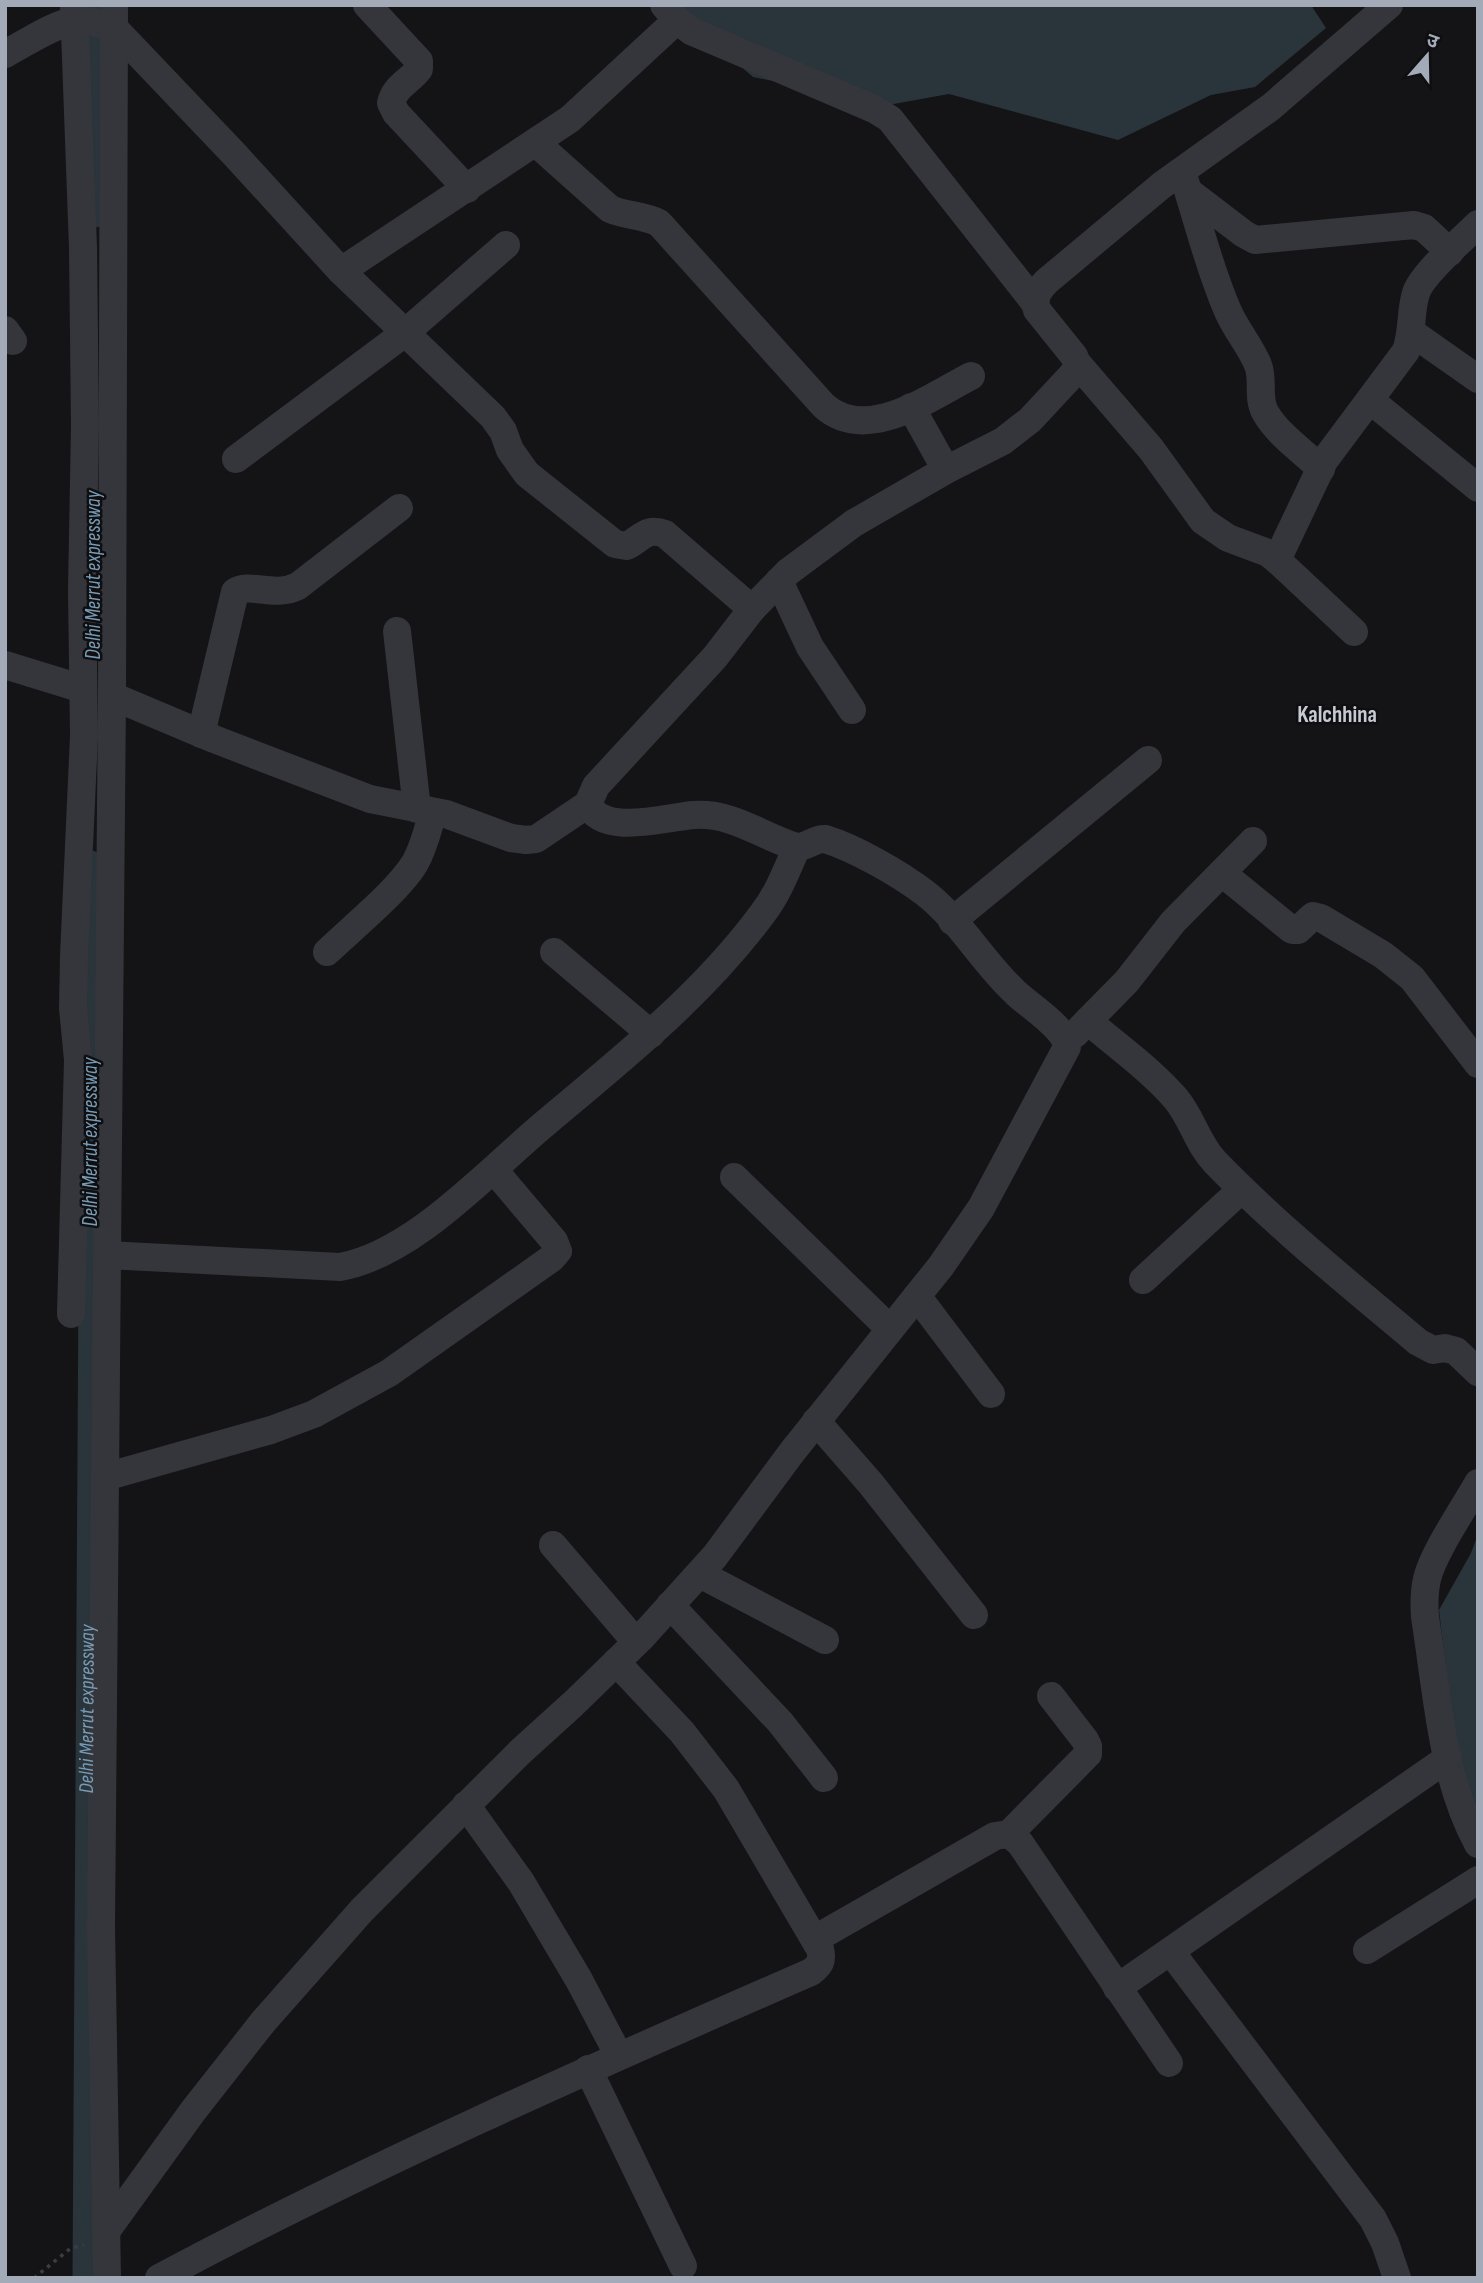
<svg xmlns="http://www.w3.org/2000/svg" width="1483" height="2283" font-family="'Sofia Sans Condensed','Noto Sans Devanagari',sans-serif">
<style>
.water{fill:#29343b}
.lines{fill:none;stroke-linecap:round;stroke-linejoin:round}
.canal{stroke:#29343b;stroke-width:21}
.path{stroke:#3a3d42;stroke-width:3.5;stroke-dasharray:3.5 5;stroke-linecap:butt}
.minor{stroke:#35363b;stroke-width:28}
.labels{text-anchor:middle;stroke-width:5;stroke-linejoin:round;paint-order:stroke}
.water-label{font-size:21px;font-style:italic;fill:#789bb6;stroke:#0f0f11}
.quarter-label{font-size:23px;font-weight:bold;fill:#c6cad3;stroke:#0f0f11}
</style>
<rect width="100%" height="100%" fill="#141416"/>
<g class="water">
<polygon points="670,5 1311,5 1326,28 1255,87 1211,95 1118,140 949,94 888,105 753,77"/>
<polygon points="1478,1534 1478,1823 1461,1797 1439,1610 1471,1553"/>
</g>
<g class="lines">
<g class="canal">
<polyline points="95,217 96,5"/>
<polyline points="90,1067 91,861"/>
<path id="s1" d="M 83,2278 L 90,1120"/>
</g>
<polyline class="path" points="34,2278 71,2248 84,2245"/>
<g class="minor">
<path d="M 367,5 L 419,61 L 419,69 C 409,82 395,86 391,103 L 396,113 L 467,189"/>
<polyline points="664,5 677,20 691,31 874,109 890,119 1035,303"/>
<path d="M 5,54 C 24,44 55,23 75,21 C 88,19 102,24 114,28 L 236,156 L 341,271 L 493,417 L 503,431 L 510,450 L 527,474 L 615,544 L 627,546 C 642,538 646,527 665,534 L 752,609"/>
<path d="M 536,143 L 610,209 C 626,216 643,215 659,223 L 824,406 C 867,444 930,397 971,376"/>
<path d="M 1182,172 C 1197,217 1208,265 1227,309 C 1235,329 1250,345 1258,365 C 1264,380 1257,397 1265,412 C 1277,434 1303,451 1321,469"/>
<polyline points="1189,192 1244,234 1255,240 1414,225 1424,228 1450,252"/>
<polyline points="341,271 570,119 677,20"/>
<polyline points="5,330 13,341"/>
<polyline points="1411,332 1478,379"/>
<polyline points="1077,363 1151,449 1203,521 1228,538 1268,553 1277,560 1354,632"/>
<polyline points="1370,400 1478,488"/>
<polyline points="911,407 946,470"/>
<polyline points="236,459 406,332 506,245"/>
<path d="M 1277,560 L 1324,461 L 1406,351 C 1413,332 1410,312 1416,293 C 1422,274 1462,240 1478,224"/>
<polyline points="779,581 810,647 852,710"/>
<polyline points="397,631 417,809"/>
<polyline points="5,665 83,689"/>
<polyline points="112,696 214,739 370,799 446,814 511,838 526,840 536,839 588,804"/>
<path d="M 201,734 L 235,592 C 249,582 275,598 298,586 L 399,508"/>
<polyline points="1222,873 1292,930 1298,930 1313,916 1321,918 1383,955 1412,978 1478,1064"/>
<polyline points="952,921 1148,760"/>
<path d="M 327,952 C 353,927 397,892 415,863 C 424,847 428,829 433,812"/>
<polyline points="554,952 651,1034"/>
<path d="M 1088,1021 C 1117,1046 1151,1070 1176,1099 C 1192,1118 1197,1143 1215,1162 C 1278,1227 1349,1284 1418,1342 L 1433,1350 L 1445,1348 L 1456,1351 L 1478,1372"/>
<polyline points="1075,1034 1127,981 1173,922 1253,841"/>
<polyline points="734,1177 890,1329"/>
<path d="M 107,1255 L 340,1267 C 413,1254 486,1173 542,1126 C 620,1060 702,996 763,913 C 778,894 787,869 797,847"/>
<polyline points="1143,1280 1242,1189"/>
<polyline points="917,1296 991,1394"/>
<polyline points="71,1314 78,1060 73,1008 74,956 84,736 82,590 85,426 83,248 74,5"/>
<polyline points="816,1421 871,1484 974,1615"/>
<polyline points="105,1477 271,1430 314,1414 389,1373 552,1258 558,1251 554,1241 494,1170"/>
<path d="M 1478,1483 C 1464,1508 1433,1553 1427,1579 C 1424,1592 1424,1604 1425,1617 C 1437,1692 1441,1776 1478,1844"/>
<polyline points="553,1545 636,1642"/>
<polyline points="700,1574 825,1640"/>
<polyline points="670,1605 780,1722 824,1778"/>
<polyline points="466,1805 521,1882 579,1980 619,2056"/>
<polyline points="1009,1834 1088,1754 1088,1746 1085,1740 1051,1696"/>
<polyline points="815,1939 995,1836 1009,1834 1020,1843 1169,2063"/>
<polyline points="1367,1950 1478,1880"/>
<polyline points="1171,1952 1373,2219 1385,2243 1397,2278"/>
<polyline points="1117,1988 1448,1758"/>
<polyline points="588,2069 683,2266"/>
<path d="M 107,2230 L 193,2111 L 263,2022 L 362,1910 L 520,1752 L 573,1704 L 640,1639 L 715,1556 L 792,1452 L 941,1266 L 981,1208 L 1067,1047 C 1066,1028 1029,1006 1016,993 C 983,963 960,920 925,893 C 900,874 855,848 825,839 C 815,838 808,847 797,847 C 763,837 732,812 694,815 C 666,817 603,837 588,804 L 596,786 L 715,657 L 752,609 L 788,572 L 854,523 L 946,470 L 1003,441 L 1030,420 L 1071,376 C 1077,369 1078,365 1074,356 L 1037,310 C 1033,298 1038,290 1047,281 L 1162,185 L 1271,107 L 1389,5"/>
<polyline points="107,2278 101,1926 112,696 114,5"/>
<path d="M 159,2278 C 371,2165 591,2068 811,1972 C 820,1965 823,1961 820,1949 L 726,1789 L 682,1732 L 616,1662"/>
</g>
</g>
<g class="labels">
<g class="water-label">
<text transform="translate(93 575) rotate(-90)" y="7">Delhi Merrut expressway</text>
<text transform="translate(90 1142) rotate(-90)" y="7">Delhi Merrut expressway</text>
<text dy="7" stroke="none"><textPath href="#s1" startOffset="569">Delhi Merrut expressway</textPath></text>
</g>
<g class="quarter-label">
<text x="1337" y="722">Kalchhina</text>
</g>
</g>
<rect width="1483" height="2283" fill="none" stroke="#a4abb8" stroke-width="14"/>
<g transform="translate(1427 56) rotate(20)" stroke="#0f0f11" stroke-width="5" paint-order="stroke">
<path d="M0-5L12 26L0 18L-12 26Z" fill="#a4abb8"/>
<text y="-10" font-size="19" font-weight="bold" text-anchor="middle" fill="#a4abb8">उ</text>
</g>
</svg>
